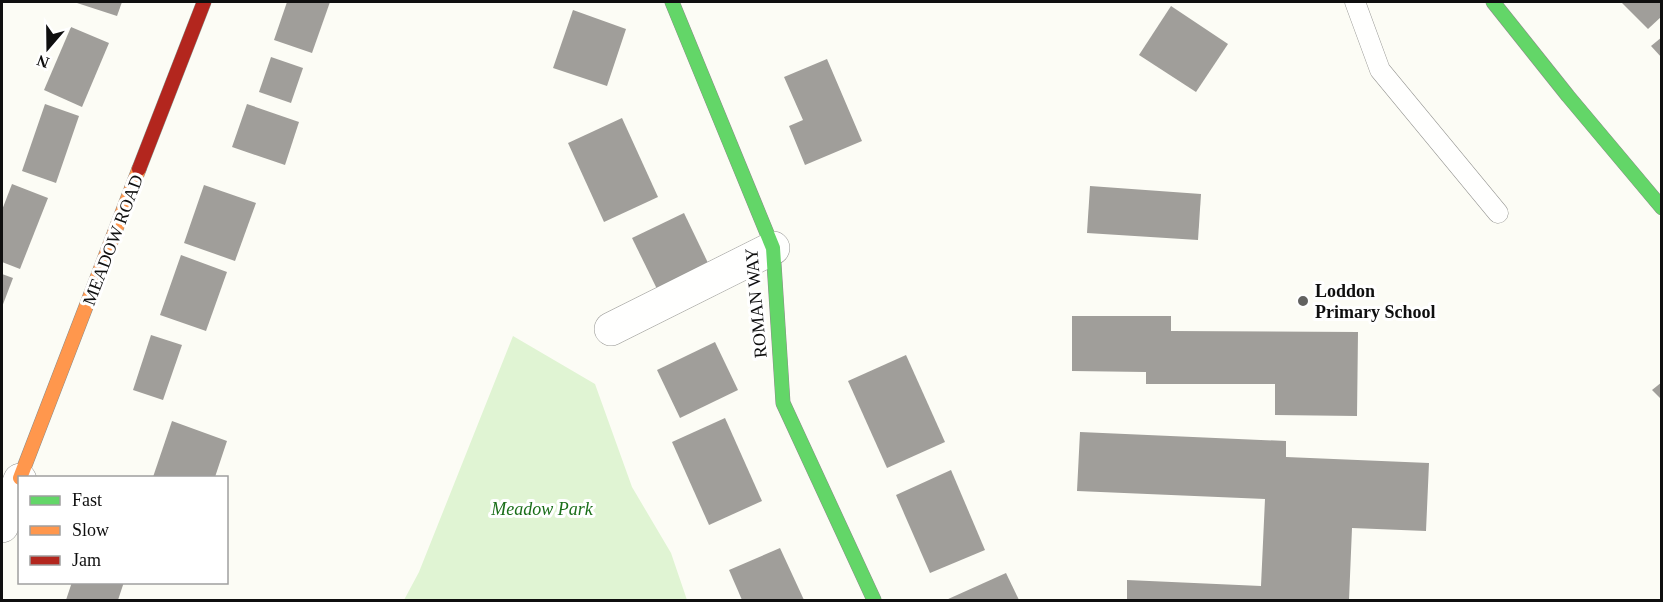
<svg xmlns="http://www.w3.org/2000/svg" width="1663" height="602" font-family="'Times New Roman',serif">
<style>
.green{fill:#e0f4d3}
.building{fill:#a09e9a}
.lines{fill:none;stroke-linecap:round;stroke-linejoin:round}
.lane-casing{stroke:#969693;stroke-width:21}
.street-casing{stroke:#969693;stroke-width:34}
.fast-casing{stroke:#8c8c89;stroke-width:15}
.slow-casing{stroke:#8c8c89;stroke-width:15}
.jam-casing{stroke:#8c8c89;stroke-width:15}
.lane{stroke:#fffffe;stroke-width:20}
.street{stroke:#fffffe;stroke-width:33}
.fast{stroke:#63d668;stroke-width:14}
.slow{stroke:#ff974d;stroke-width:14}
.jam{stroke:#b3261e;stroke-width:14}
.poi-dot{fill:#626260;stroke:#fff;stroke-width:2}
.labels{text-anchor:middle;stroke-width:6;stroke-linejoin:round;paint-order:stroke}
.street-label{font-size:18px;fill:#0f0f0f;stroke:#fff}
.poi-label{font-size:18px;font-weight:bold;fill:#0f0f0f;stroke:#fff;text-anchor:start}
.park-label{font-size:18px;font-style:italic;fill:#1a6e19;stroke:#fff}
</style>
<rect width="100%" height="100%" fill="#fcfcf5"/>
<polygon class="green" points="513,336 595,384 632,487 671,553 687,600 404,600 419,572"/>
<g class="building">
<polygon points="78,2 122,2 117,16 77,3"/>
<polygon points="287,2 330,2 312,53 274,40"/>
<polygon points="1621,2 1662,2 1662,16 1648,29"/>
<polygon points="1171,6 1228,44 1196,92 1139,55"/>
<polygon points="573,10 626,29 607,86 553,68"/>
<polygon points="71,27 109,43 82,107 44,90"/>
<polygon points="1662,37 1662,58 1651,46"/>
<polygon points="271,57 303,68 291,103 259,92"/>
<polygon points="827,59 862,141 805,165 789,126 803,120 784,77"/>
<polygon points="45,104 79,116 56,183 22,171"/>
<polygon points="247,104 299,122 285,165 232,147"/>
<polygon points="622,118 658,197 604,222 568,143"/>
<polygon points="12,184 48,198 20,269 2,262 2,210"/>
<polygon points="204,185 256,203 235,261 184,243"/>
<polygon points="1090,186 1201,194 1198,240 1087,233"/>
<polygon points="684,213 709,265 657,289 632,238"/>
<polygon points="181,255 227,272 206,331 160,315"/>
<polygon points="2,274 13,278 2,307"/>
<polygon points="1072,316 1171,316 1171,331 1358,332 1357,416 1275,415 1275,384 1146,384 1146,372 1072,371"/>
<polygon points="151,335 182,345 163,400 133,390"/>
<polygon points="715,342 738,390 680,418 657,370"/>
<polygon points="906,355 945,442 887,468 848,381"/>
<polygon points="1662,382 1662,400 1652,390"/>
<polygon points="725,418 762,501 709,525 672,442"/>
<polygon points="172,421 227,441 215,477 153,477"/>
<polygon points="1080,432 1286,441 1286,457 1429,463 1426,531 1352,528 1349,600 1127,600 1127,580 1261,586 1265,499 1077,491"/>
<polygon points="951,470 985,550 930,573 896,495"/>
<polygon points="780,548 804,600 742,600 729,570"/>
<polygon points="1006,573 1019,600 946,600"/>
<polygon points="72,582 124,582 118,600 66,600"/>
</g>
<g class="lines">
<g class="lane-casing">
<polyline id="lane" points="1355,2 1380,70 1498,213"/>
</g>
<g class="street-casing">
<g id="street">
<polyline points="611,329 773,248"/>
<polyline points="2,526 20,480"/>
</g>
</g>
<g class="fast-casing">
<g id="fast">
<polyline points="672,2 773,248 783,403 874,600"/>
<polyline points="1493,2 1568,96 1662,208"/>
</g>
</g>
<g class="slow-casing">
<polyline id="slow" points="20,478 139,169"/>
</g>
<g class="jam-casing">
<polyline id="jam" points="139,169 204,2"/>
</g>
<use href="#lane" class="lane"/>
<use href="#street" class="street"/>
<use href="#fast" class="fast"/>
<use href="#slow" class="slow"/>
<use href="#jam" class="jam"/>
</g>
<circle class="poi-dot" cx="1303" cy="301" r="6"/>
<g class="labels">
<g class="street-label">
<text transform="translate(113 240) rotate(-69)" y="6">MEADOW ROAD</text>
<text transform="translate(756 303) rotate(-95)" y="6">ROMAN WAY</text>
</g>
<g class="poi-label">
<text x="1315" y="297">Loddon<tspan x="1315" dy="21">Primary School</tspan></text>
</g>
<g class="park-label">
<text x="542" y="515">Meadow Park</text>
</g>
</g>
<rect width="1663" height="602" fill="none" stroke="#0f0f0f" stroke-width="6"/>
<rect x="18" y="476" width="210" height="108" fill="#ffffff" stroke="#9f9f9f" stroke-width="1.5"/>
<rect x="30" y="496" width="30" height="9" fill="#63d668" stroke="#9f9f9f" stroke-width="1.5"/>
<text x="72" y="506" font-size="18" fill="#0f0f0f">Fast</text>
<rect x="30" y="526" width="30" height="9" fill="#ff974d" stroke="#9f9f9f" stroke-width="1.5"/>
<text x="72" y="536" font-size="18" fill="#0f0f0f">Slow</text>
<rect x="30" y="556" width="30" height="9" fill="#b3261e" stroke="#9f9f9f" stroke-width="1.5"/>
<text x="72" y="566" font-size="18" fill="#0f0f0f">Jam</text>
<g transform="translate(48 48) rotate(200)" stroke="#ffffff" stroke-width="4.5" paint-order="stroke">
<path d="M0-4.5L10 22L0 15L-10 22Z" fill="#0f0f0f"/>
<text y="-9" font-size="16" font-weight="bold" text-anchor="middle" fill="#0f0f0f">N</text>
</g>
</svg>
